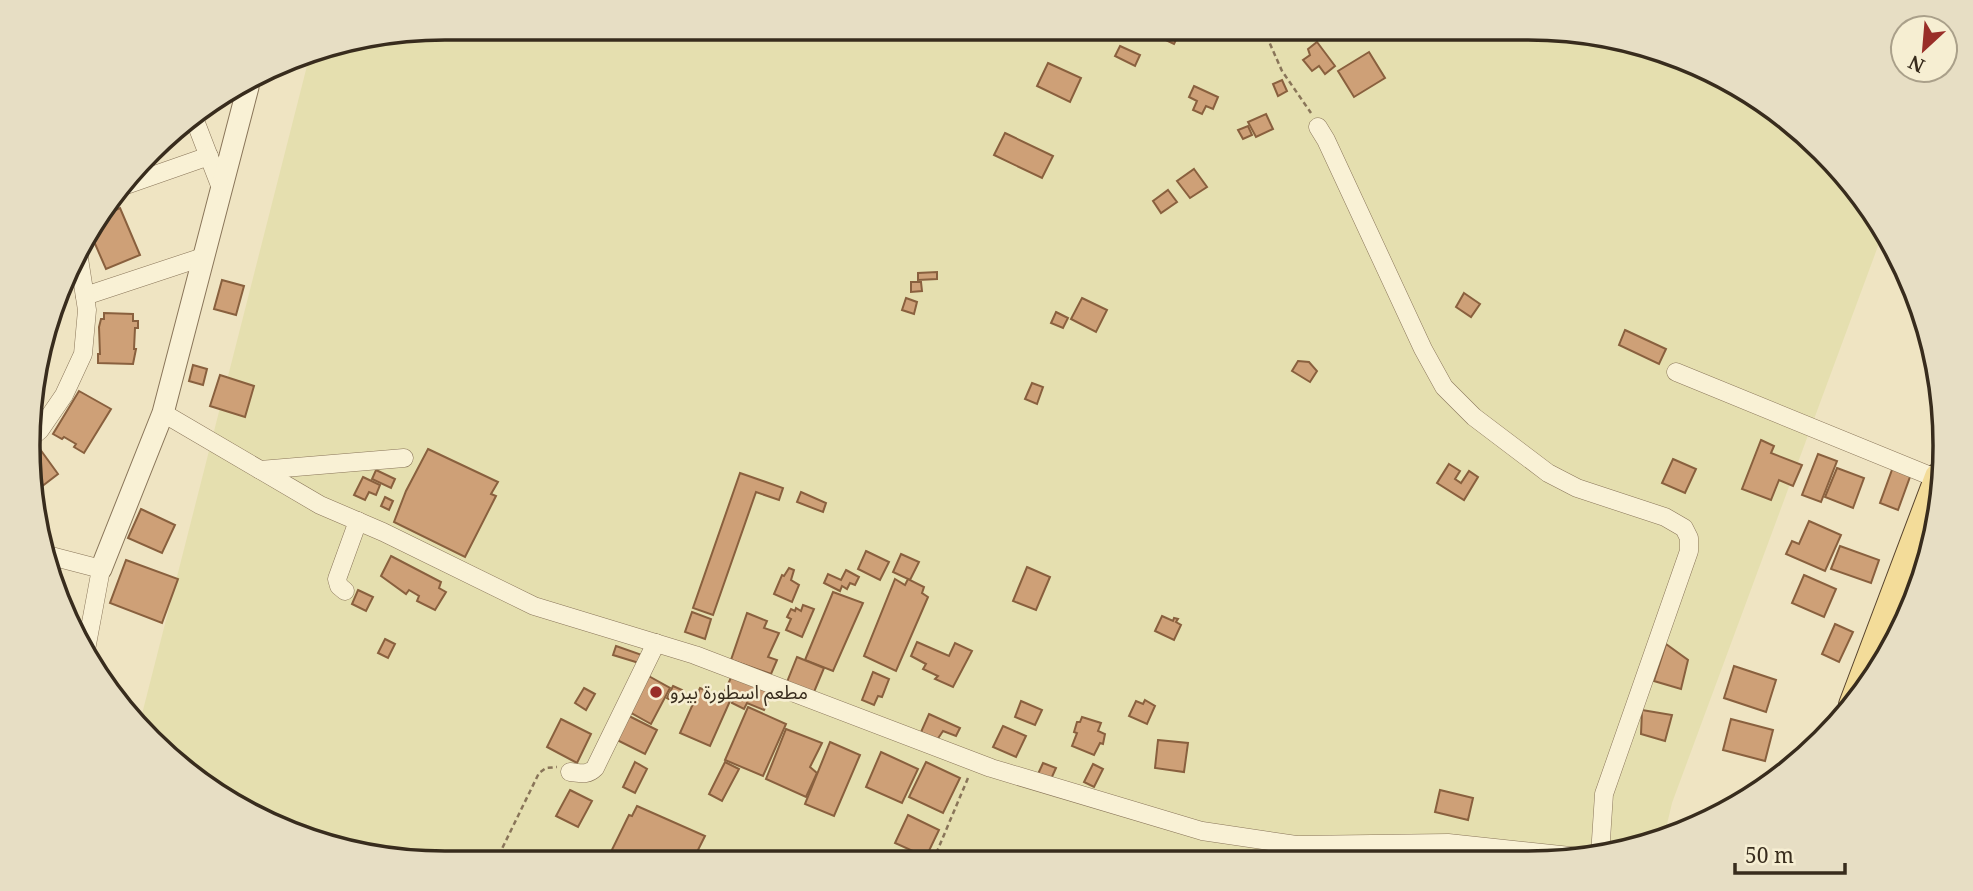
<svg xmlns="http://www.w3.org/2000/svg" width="1973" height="891" font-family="'Noto Serif','Noto Sans Arabic',serif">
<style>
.farmland{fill:#e5dfaf}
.building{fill:#cea077;stroke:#89603e;stroke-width:2}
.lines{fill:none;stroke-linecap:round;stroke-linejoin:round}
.minor-casing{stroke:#897559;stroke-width:19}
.tertiary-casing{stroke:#897559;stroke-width:23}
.primary-casing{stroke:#57432d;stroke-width:30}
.path{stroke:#897559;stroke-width:2.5;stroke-dasharray:5 3.5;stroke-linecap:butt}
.minor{stroke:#f9f1d5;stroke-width:18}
.tertiary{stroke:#f9f1d5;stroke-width:21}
.primary{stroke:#f3dc99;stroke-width:28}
.poi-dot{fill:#992e28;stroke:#f6eed2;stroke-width:2.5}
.labels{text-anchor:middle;stroke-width:5;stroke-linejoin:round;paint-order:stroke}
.poi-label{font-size:19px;fill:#382c1d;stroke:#f6eed2;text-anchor:start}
.rim{fill:none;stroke:#382c1d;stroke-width:3.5}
</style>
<rect width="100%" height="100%" fill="#efe4c2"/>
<polygon class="farmland" points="446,28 1528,28 1687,60 1822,150 1881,238 1672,803 1664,837 1582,859 445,863 286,831 170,759 140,722 309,58 313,50"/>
<g class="building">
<polygon points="1140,28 1182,28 1174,44"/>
<polygon points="1317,42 1335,66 1325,74 1319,66 1312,71 1303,60 1310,55 1308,49"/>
<polygon points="1120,46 1140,55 1135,66 1115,56"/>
<polygon points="1369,52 1385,78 1354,97 1338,71"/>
<polygon points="1048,63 1081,78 1070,102 1037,86"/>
<polygon points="1282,80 1287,91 1278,96 1273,84"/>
<polygon points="1194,86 1218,97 1213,109 1206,106 1202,114 1193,110 1197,101 1189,97"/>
<polygon points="1266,114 1273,129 1256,137 1248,122"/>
<polygon points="1248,126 1252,135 1243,139 1238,130"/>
<polygon points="178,127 180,133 177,134 178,137 171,140 172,143 164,146 162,142 171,131"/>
<polygon points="1005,133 1053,156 1042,178 994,155"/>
<polygon points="1194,169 1207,187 1190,198 1177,181"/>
<polygon points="1168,190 1177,202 1161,213 1153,201"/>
<polygon points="120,208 140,255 106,269 89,230 100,217"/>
<polygon points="937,272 937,279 918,280 918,273"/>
<polygon points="222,280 244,286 236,315 214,309"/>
<polygon points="911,282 921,282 922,291 911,292"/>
<polygon points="1464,293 1480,304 1471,317 1456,307"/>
<polygon points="906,298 917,302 914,314 902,310"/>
<polygon points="1082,298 1107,310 1096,332 1071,319"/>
<polygon points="1056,312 1068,318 1063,328 1051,323"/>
<polygon points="104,313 133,314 133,321 138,321 138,328 135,328 134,349 136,349 133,364 98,363 98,354 100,354 99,327 101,319 104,319"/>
<polygon points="1625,330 1666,349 1659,364 1619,345"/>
<polygon points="1298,361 1309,362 1317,371 1310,382 1292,371"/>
<polygon points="193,365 207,369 203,385 189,381"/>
<polygon points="220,375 254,386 245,417 210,406"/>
<polygon points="1032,383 1043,387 1037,404 1025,399"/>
<polygon points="79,391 111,409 84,453 74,447 76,444 64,437 62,439 53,434"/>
<polygon points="35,397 42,406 36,412 34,411"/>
<polygon points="1761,440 1774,446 1771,453 1802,465 1793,486 1779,480 1771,500 1742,489"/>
<polygon points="37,445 58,474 32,494 33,448"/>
<polygon points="428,449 498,482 491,494 496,496 465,557 394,522 406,491"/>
<polygon points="1818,454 1837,461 1821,502 1802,495"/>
<polygon points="1673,459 1696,469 1685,493 1662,483"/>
<polygon points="1449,464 1460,471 1455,479 1461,483 1469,471 1478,477 1464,500 1437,483"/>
<polygon points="1893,467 1911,474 1898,510 1880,503"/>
<polygon points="1837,468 1864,478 1853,508 1825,497"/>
<polygon points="376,470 395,479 391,488 372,479"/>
<polygon points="740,473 783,488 779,500 756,492 713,615 693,608"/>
<polygon points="363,477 380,485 376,495 369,492 365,500 354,495"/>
<polygon points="801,492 826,503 823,512 797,502"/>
<polygon points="385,497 393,501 389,510 381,506"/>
<polygon points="141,509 175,525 162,553 128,538"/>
<polygon points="1809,521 1841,535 1825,571 1786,554 1792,541 1799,544"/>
<polygon points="1840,546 1879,560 1871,583 1831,569"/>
<polygon points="866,551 889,562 880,580 858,569"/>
<polygon points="901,554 919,562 910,580 893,572"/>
<polygon points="391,556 441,582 439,588 446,592 435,610 417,601 419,596 409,590 406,594 381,576"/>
<polygon points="126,560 178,579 162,623 110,603"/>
<polygon points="1027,567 1050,577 1036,610 1013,601"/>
<polygon points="789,568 794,570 791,580 799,585 792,602 774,594 782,575 784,576"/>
<polygon points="846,570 859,577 855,585 850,583 847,589 842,586 840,591 824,583 828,574 841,580"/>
<polygon points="1804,575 1836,589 1824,617 1792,603"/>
<polygon points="895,579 905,585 908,579 924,587 922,593 928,597 896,671 864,656"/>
<polygon points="358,590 373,597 366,611 352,604"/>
<polygon points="833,592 863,603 833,671 805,660"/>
<polygon points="803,605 814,609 802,637 786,630 791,619 787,617 791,609 795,611 796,608 801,611"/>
<polygon points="692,612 711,619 705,639 685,632"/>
<polygon points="747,613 767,621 764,628 779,633 768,657 777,660 771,674 731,660"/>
<polygon points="1162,616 1173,621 1174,618 1178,619 1176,622 1181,625 1174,640 1155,631"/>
<polygon points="1835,624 1853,632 1839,662 1822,654"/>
<polygon points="385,639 395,644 388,658 378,653"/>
<polygon points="917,642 949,656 955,643 972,651 953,687 935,679 938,676 923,669 926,664 911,656"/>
<polygon points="1666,644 1688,660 1681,689 1654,681"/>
<polygon points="616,646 642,655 639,663 613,655"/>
<polygon points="797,657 824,668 814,692 787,682"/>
<polygon points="1734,666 1776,680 1766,712 1724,698"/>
<polygon points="873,672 889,679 882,697 878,696 874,705 862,700"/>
<polygon points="733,673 773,690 764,710 747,703 744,709 732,703 734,697 724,693"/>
<polygon points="645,674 670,688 651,724 626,710"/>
<polygon points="673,686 682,690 676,703 667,698"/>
<polygon points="584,688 595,694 586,710 575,703"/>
<polygon points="700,688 730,701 710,746 680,733"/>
<polygon points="1145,700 1155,706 1147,724 1129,716 1136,701 1143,704"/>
<polygon points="1021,701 1042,710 1035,725 1015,717"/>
<polygon points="748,707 786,724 763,776 725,760"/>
<polygon points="1642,710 1672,715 1665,741 1641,734"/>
<polygon points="929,714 960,728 956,736 943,731 937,740 921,732"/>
<polygon points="627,715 657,730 645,754 615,739"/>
<polygon points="1082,717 1101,723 1098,731 1105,734 1103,744 1100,743 1094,755 1072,746 1077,733 1074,732 1077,722 1080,722"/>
<polygon points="561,719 591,734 577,763 547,747"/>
<polygon points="1731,719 1773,730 1765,761 1723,750"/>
<polygon points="1003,726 1026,736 1016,757 993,747"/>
<polygon points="786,729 822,743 810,767 817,773 806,797 766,779"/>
<polygon points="1158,740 1188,743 1184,772 1155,768"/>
<polygon points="830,742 860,755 834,816 805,804"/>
<polygon points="881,752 918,769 902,803 866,787"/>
<polygon points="635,762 647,769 635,793 623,787"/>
<polygon points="725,762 739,769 722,801 709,794"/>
<polygon points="926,762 960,778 943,813 909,797"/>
<polygon points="1043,763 1056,768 1051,779 1038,774"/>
<polygon points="1093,764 1103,769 1094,787 1084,782"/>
<polygon points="570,790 592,801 578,827 556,816"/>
<polygon points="1440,790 1473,798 1468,820 1435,812"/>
<polygon points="637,806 705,836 692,862 606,862 629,815 632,816"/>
<polygon points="908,815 939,830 926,857 895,843"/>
</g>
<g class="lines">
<g class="minor-casing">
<g id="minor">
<polyline points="194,118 221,188"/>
<polyline points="1318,127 1326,140 1423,349 1444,387 1474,417 1548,473 1577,488 1665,517 1684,528 1689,538 1689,551 1604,794 1600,855"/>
<polyline points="126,185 209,156"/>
<polyline points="85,296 203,257"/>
<polyline points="1676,372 1938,479"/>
<polyline points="163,413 320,505 383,532 534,606 695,655 991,768 1202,831 1296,845 1448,843 1589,858"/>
<polyline points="34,435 40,430 64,395 83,354 87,310 78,252"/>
<polyline points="260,470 404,458"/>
<polyline points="51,556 101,569 85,655"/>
<polyline points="345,591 339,586 337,579 358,521"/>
<path d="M 570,772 C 580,773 587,776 595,768 L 656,643"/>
</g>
</g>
<g class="tertiary-casing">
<polyline id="tertiary" points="101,569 163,413 248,87"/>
</g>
<g class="primary-casing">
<polyline id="primary" points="1853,705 1939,477"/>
</g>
<g class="path">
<polyline points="1263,28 1282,71 1311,113"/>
<polyline points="933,861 968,778"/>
<polyline points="495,863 539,773 546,768 557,767"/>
</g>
<use href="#minor" class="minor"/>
<use href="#tertiary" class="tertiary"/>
<use href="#primary" class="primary"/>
</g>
<circle class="poi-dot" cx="656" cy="692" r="7"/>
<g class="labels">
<g class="poi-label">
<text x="670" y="699">مطعم اسطورة بيرو</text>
</g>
</g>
<path d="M0 0H1973V891H0ZM445 40H1528A405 405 0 0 1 1933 445V446A405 405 0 0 1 1528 851H445A405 405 0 0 1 40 446V445A405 405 0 0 1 445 40Z" fill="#e7dec4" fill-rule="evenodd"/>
<path class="rim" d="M445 40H1528A405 405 0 0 1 1933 445V446A405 405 0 0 1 1528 851H445A405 405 0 0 1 40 446V445A405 405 0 0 1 445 40Z"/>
<g transform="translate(1924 49) rotate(206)"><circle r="33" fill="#f6eed2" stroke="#aaa08a" stroke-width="2"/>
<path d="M0-5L12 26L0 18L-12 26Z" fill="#992e28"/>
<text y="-10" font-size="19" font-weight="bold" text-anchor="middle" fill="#382c1d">N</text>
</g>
<path d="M1735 863v10h110v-10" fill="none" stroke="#382c1d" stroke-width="3.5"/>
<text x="1745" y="863" font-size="21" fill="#382c1d" stroke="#f6eed2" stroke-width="5" paint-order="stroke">50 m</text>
</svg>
